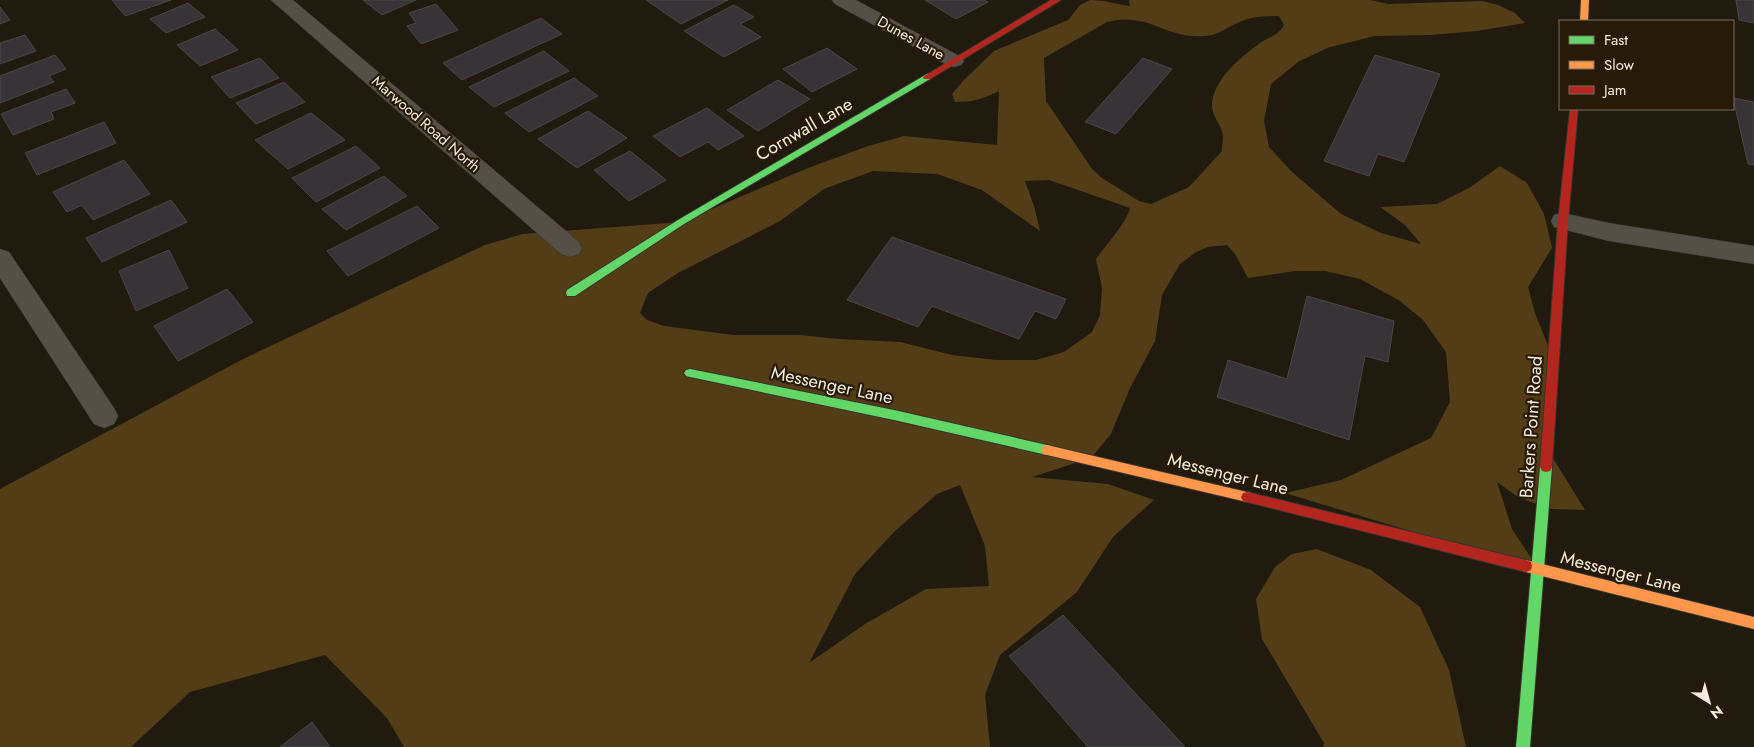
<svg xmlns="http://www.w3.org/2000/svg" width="1754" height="747" font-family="Jost,sans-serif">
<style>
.forest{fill:#533d16;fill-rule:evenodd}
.building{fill:#383336;stroke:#4a4747}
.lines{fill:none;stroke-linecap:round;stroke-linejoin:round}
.street-casing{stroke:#38332c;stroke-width:1}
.fast-casing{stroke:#38332c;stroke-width:2}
.slow-casing{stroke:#38332c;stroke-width:2}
.jam-casing{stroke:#38332c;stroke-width:2}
.street{fill:#545048;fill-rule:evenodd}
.fast{fill:#63d668;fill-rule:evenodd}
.slow{fill:#ff974d;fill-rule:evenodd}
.jam{fill:#b3261e;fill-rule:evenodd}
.labels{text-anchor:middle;stroke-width:4.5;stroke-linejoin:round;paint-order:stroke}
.far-street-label{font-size:15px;fill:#f3ebdf;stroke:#271b08}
.street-label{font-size:18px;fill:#f3ebdf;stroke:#271b08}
</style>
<rect width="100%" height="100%" fill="#201a0f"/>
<g class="forest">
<path d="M 1090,0 C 1104,0 1116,4 1130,6 L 1129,0 L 1370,0 L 1389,4 L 1482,1 L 1498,5 L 1515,13 L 1525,23 L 1477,31 L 1431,35 L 1375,36 L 1327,48 L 1298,62 L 1271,84 L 1264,121 L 1269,147 L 1291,171 L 1341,214 L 1381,233 L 1421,244 L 1405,225 L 1380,207 L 1437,204 L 1469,188 L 1500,166 L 1527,183 L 1544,214 L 1552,248 L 1528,287 L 1535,313 L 1549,348 L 1551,455 L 1585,510 L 1550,509 L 1518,497 L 1497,482 L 1512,529 L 1539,570 L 1285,493 L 1341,480 L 1431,438 L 1450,402 L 1446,352 L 1423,320 L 1400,301 L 1360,279 L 1325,271 L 1295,271 L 1248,278 L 1235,254 L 1227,245 L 1208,247 L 1196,252 L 1180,264 L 1162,295 L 1155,341 L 1130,388 L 1111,434 L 1091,458 L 1032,477 L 1108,484 L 1154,500 L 1113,537 L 1077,592 L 1000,655 L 985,695 L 990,747 L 404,747 L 387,718 L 325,655 L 190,692 L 131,747 L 0,747 L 0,489 L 243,359 L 485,245 L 523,234 L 681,222 L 808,168 L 868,146 L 904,136 L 997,145 L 999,91 C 982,99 974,102 955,102 L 952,94 L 964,80 L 994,51 L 1068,20 L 1080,5 ZM 1279,16 L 1284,25 C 1279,35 1269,37 1260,43 C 1240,58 1212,80 1212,106 C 1212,115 1219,123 1222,131 C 1224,137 1222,145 1222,151 L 1189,187 L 1151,204 L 1139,201 L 1102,178 L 1092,169 L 1046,101 L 1044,58 L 1107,22 C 1145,12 1160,34 1194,36 C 1222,38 1224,26 1248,19 C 1258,16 1268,16 1279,16 ZM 873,171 L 937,174 L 982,190 L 1040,231 L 1034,206 L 1025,181 L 1049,180 L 1130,208 C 1127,222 1106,245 1096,259 L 1102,288 L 1100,315 L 1092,332 L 1064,352 L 1036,360 L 996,360 L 952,355 L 900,342 L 839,339 L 800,335 L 733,335 L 664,326 L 647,320 L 640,313 L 648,293 L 678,273 L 780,221 L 824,189 ZM 960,485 L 985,546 L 989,586 L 926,589 L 865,624 L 809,663 L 855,574 L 894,532 L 937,494 Z"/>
<polygon points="1317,549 1371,570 1420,607 1449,670 1466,747 1323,747 1324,743 1262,639 1256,599 1275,567 1292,554"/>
</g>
<g class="building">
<polygon points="112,0 171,0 125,16"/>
<polygon points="363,0 416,0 382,15"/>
<polygon points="646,0 728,0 681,24"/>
<polygon points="925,0 984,0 988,2 956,19"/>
<polygon points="1736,0 1754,0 1754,23 1739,20"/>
<polygon points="188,3 205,17 166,33 150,19"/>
<polygon points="436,4 458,30 421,44 407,26 416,23 409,13"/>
<polygon points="734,5 754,17 740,24 761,37 724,57 684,31"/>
<polygon points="0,7 10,20 0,24"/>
<polygon points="541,18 562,34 462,80 443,63"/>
<polygon points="215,29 238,50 200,66 177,45"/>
<polygon points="25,35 36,51 0,64 0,43"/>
<polygon points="827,48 857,69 812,92 783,69"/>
<polygon points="544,51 569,71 494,107 469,87"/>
<polygon points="55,55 66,69 49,76 54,82 0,103 0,76"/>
<polygon points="1375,55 1440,74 1404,162 1378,154 1369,176 1324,161"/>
<polygon points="260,58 279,78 230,98 211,77"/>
<polygon points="1143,58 1172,69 1116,134 1085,122"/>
<polygon points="574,78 598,96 529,132 505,113"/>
<polygon points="778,80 810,99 758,131 727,110"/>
<polygon points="284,82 305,102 256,124 236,103"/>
<polygon points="66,89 75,103 51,112 54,119 13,135 1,114"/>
<polygon points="1733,98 1754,102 1754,165 1748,164"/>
<polygon points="707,108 744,136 718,150 708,142 680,157 653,136"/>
<polygon points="588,111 627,138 577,168 538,139"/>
<polygon points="311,113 345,140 288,169 255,140"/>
<polygon points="104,122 116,143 37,175 25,153"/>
<polygon points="356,146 380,168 316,202 292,178"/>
<polygon points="630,151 666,180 629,201 594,170"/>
<polygon points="124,160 150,194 93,220 82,205 67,212 53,192"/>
<polygon points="384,176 407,196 346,230 322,209"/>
<polygon points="171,200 187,222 102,262 86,238"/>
<polygon points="417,206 439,228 348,276 327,251"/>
<polygon points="892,237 1066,299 1056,319 1035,311 1019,339 932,306 918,327 847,300"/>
<polygon points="169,250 188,288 136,311 119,271"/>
<polygon points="227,289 253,322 178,361 154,326"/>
<polygon points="1307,296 1394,321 1388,362 1365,356 1349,440 1217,397 1228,360 1287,379"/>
<polygon points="1063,615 1185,747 1088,747 1009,656"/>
<polygon points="312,722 330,747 280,747"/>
</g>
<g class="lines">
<g class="street-casing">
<g id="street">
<polygon points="271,0 293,0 579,242 582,248 579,254 570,257 561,254"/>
<polygon points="832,0 856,0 961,57 964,61 961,65 954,67 947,65 835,4"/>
<polygon points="1563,213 1609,223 1754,246 1754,264 1609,241 1554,227 1551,221 1554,215"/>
<polygon points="0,249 9,252 114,408 118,416 114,424 104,428 94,424 0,278"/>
</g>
</g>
<g class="fast-casing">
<g id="fast">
<polygon points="927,74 930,75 930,79 684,224 575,296 567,296 566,293 567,290 678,220"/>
<polygon points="690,369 894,410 1047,445 1051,446 1053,450 1051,454 1047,455 894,420 690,377 686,376 684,373 686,370"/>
<polygon points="1546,462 1550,463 1552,467 1530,747 1516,747 1540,467 1542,463"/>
</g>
</g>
<g class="slow-casing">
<g id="slow">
<polygon points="1581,0 1589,0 1588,21 1580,21"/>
<polygon points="1047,445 1247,492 1251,493 1253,497 1251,501 1247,502 1047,455 1043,454 1041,450 1043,446"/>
<polygon points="1526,560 1754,617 1754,629 1526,572 1521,570 1520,566 1521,562"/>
</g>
</g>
<g class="jam-casing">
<g id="jam">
<polygon points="1051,0 1061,0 930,79 924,79 923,77"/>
<polygon points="1570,109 1578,109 1568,221 1552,467 1550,471 1546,472 1542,471 1540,467 1558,221"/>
<polygon points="1247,492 1526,560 1531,562 1532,566 1531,570 1526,572 1247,502 1243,501 1241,497 1243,493"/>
</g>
</g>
<use href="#street" class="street"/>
<use href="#fast" class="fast"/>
<use href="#slow" class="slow"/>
<use href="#jam" class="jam"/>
</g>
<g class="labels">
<g class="far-street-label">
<text transform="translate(911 38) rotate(29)" y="5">Dunes Lane</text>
<text transform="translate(426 124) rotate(41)" y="5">Marwood Road North</text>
</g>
<g class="street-label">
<text transform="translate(804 129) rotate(-30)" y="6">Cornwall Lane</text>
<text transform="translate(832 385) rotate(12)" y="6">Messenger Lane</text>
<text transform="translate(1531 427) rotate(-86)" y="6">Barkers Point Road</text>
<text transform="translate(1228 474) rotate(14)" y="6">Messenger Lane</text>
<text transform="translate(1621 572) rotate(14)" y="6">Messenger Lane</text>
</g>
</g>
<rect x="1559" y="20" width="175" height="90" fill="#271b08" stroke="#796e5e"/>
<rect x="1569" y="36" width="25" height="8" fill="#63d668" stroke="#796e5e"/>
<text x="1604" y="45" font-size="15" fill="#f3ebdf">Fast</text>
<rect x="1569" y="61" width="25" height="8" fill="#ff974d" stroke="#796e5e"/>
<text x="1604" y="70" font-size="15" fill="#f3ebdf">Slow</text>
<rect x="1569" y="86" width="25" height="8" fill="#b3261e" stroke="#796e5e"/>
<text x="1604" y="95" font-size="15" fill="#f3ebdf">Jam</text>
<g transform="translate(1709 702) rotate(143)" stroke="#271b08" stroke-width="4" paint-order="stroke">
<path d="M0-4L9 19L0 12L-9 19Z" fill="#f3ebdf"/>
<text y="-8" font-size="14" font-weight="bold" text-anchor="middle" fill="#f3ebdf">N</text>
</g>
</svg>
